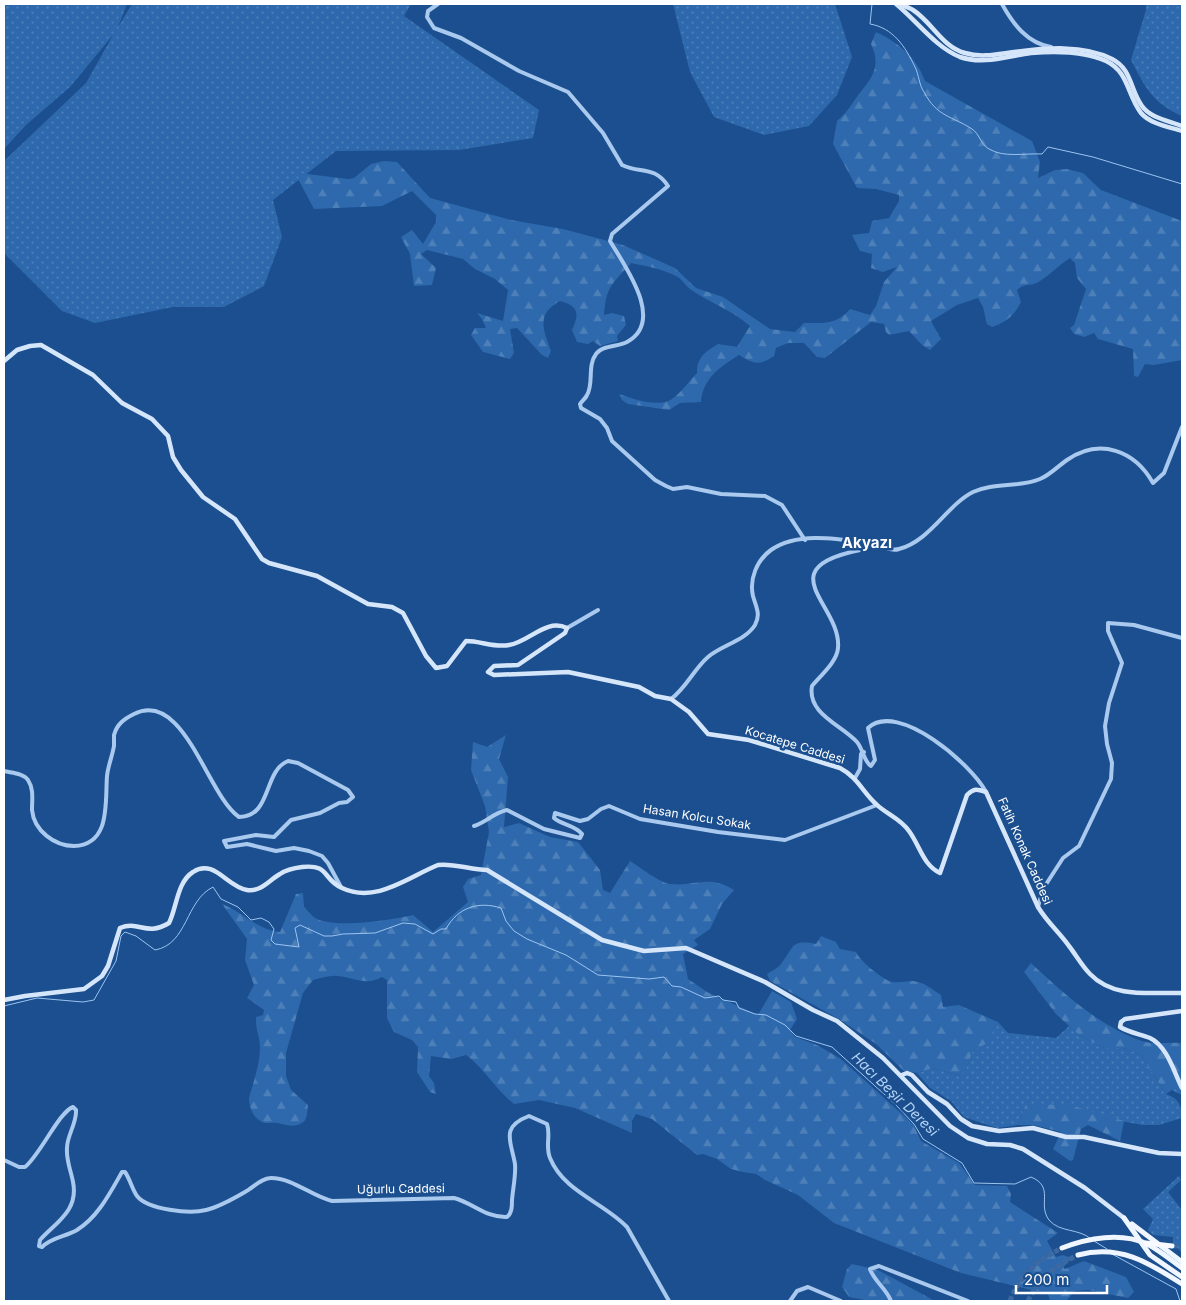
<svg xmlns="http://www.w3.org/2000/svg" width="1186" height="1305" font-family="Inter,sans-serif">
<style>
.grass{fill:url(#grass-dots)}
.forest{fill:url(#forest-firs)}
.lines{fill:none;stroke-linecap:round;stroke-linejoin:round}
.stream{stroke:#9cc4f0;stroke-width:1}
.primary-tunnel{stroke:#3d69a0;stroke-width:5;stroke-dasharray:5 2.5;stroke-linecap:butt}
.trunk-tunnel{stroke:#3d69a0;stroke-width:5;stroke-dasharray:5 2.5;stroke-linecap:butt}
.tertiary{stroke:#a9c9ee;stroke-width:4}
.secondary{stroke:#d6e6fa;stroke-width:4.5}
.primary{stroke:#f0f6ff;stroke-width:5}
.trunk{stroke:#f8faff;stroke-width:5}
.labels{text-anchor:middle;stroke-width:5;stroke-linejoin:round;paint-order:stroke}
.street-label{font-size:12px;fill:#fff;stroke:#1b4f8f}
.water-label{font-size:14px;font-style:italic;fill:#b5d3f5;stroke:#1b4f8f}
.quarter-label{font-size:15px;font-weight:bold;fill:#fff;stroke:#1b4f8f}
</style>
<defs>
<pattern id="grass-dots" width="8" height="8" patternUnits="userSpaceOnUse" patternTransform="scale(1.25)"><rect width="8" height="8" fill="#2e69ad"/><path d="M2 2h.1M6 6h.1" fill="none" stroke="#4d80b9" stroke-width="1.8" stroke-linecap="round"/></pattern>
<pattern id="forest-firs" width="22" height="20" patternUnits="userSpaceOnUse" patternTransform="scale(1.25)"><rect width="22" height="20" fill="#2e69ad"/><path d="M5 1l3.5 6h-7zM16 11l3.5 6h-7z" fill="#4d80b9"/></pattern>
</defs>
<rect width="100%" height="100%" fill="#1b4f8f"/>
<g class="grass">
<polygon points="4,4 127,4 118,27 132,4 411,4 404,16 539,110 533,138 459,150 336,151 273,200 282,237 264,286 224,307 173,307 95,323 62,311 4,253 4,161 86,83 113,35 70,87 26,125 4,149"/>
<polygon points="673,4 835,4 852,57 837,95 809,126 764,135 714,117 690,72"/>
<path d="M 1146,4 L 1182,4 L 1182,116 C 1152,103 1145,87 1131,60 L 1146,10 Z"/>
<path d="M 998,1022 L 1008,1033 L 1056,1038 L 1069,1026 L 1079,1035 L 1104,1048 L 1123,1048 L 1141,1055 L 1166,1094 C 1178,1098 1182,1105 1182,1118 L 1159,1125 L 1143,1125 L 1026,1104 L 1018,1125 L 997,1128 L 964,1117 L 951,1101 L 930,1088 L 917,1073 L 933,1068 L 960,1076 L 968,1064 L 973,1050 Z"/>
<polygon points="1179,1176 1181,1180 1168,1192 1182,1210 1182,1253 1173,1243 1173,1237 1153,1235 1148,1230 1153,1219 1143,1209"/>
</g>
<g class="forest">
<path d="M 876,32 C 898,42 917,58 925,81 L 1032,141 L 1040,162 L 1038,178 L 1055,170 L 1067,169 L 1083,173 L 1101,190 L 1182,221 L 1182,360 L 1154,365 L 1145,364 L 1138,377 L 1134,376 L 1133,349 L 1098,339 L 1094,333 L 1084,337 L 1074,334 L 1070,328 L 1074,325 L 1086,289 L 1077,278 L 1075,263 L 1070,258 C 1059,265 1051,274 1040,281 C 1032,287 1026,282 1017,290 L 1021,302 C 1014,316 1006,322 992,327 L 987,324 L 983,307 L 978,298 L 957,305 L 931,321 L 941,339 L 930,350 L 922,345 L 909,331 L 889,335 L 886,332 L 884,324 L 871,322 L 825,358 L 817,357 L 804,343 L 788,343 L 776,348 L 774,356 C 759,366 754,364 739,355 C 720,367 703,378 701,402 L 680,403 L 669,410 L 628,404 L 622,400 L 619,394 C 633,399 659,408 672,399 C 681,393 689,381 697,373 C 697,357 705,352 718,344 L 737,347 L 750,326 C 732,310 710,303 690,289 C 685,285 682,279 676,276 C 662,269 646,266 631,263 C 613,284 606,285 604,315 L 612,313 L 624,316 L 626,325 L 617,336 L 618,341 L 600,346 L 593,341 L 588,344 L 577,342 L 572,330 C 580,313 578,306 560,301 C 536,314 543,329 551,351 L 548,358 L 542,355 L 517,328 L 510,329 L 514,353 L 510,359 L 483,352 L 471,335 L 475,328 L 486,328 L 482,319 L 477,313 L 503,321 L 508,290 L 495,279 L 475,269 L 463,259 L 427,250 L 421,254 L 436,268 L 432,285 L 414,286 L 410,254 L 401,237 L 412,230 L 423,244 L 436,222 L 436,215 L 412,191 L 382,206 L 314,209 L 298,179 L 299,173 L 348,179 L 354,178 L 371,164 L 384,161 L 397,162 L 430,198 L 511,220 L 563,229 L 623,245 L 675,268 L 696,288 L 723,297 L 770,329 L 795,332 L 804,323 C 823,323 837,325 850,309 L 870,315 L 876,306 L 884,282 L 897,267 L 883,272 L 871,268 L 872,254 L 860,251 L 852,235 L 869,233 L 872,221 L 889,218 L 899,201 L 899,195 L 876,189 L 857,188 L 833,144 L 837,121 C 844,115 847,111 852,104 C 866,82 884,72 871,44 Z"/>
<path d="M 506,735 L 499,759 L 508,777 L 504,827 L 519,823 L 550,837 L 578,842 L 600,870 L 603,890 L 610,893 L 630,861 C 640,867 660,883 670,884 C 694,887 709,874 734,890 L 722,904 L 710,929 L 694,940 L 698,945 L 683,954 L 688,979 L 707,992 L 758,1015 L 772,991 L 791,1002 L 797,1019 L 790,1030 L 795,1037 L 817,1045 L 841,1059 L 913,1124 L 921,1141 L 959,1163 L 975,1185 L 1007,1186 L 1011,1194 L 1010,1202 L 1058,1233 L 1047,1241 L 1056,1257 L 1063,1255 L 1072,1258 L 1063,1267 L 1065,1269 L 1084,1261 L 1126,1277 L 1134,1292 L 1128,1298 L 1088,1290 L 1075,1291 L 1066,1301 L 1050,1301 L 1048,1294 L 961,1273 L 834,1223 L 798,1195 L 765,1180 L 756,1174 L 743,1172 L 731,1169 L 717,1159 L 703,1154 L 697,1155 L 652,1119 L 636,1114 L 632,1121 L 632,1133 L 575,1108 L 539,1100 L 514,1104 C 495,1089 485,1069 466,1055 L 452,1059 L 431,1056 L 429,1076 L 434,1083 L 436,1094 L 430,1092 L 417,1072 L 418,1047 L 412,1040 L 394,1032 L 387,1018 L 387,980 L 382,977 C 366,986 355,978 338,976 C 330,975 321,978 313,980 L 303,993 L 286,1053 L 286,1076 L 291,1090 L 308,1105 C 307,1111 308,1120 302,1123 C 294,1128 286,1125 278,1123 C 273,1122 267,1124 262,1122 C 253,1118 249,1107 249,1098 C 253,1083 260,1064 260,1048 C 260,1036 255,1028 256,1017 L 263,1015 L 264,1010 L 247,998 L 254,985 L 245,960 L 247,939 L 222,904 C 243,912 257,930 280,932 L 296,894 L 303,893 L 304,907 C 307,910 311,915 315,918 C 333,929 392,920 413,915 L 433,932 L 468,902 L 463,887 L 468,879 L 481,875 L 489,832 L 485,806 L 471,770 L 473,742 L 487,747 Z"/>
<path d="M 821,936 L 836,942 L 840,949 L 856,952 C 861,962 879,976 889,981 C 897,984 905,981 913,981 C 924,982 932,989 941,995 L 943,1007 L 959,1005 L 998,1022 L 994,1027 C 994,1039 984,1047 973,1050 L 966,1070 L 960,1076 L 933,1068 L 917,1073 L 904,1071 L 876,1044 L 839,1019 L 770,981 L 767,974 C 772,971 778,968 781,964 C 794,948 790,939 816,944 Z"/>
<path d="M 1031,963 C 1063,993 1099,1026 1142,1041 C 1153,1045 1169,1042 1180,1043 L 1182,1040 L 1182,1095 L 1172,1090 L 1166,1094 L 1141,1055 L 1123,1048 L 1104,1048 L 1079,1035 L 1056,1014 L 1024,972 Z"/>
<polygon points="1026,1104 1069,1105 1124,1121 1120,1141 1088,1125 1081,1129 1073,1160 1070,1161 1053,1149 1061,1132 1034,1125 1018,1125"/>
<polygon points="852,1264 878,1270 935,1301 870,1301 849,1297 842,1287 847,1269"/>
</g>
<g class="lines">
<g class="stream">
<path d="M 872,4 L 870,24 C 893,28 905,46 915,67 C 919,75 919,85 924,92 C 937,117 952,116 972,129 C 979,133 981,145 989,149 C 1004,158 1025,153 1042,154 L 1048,147 L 1093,157 L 1182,184"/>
<path d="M 4,1006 L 37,998 L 83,1002 L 94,1000 L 116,961 L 121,936 L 125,932 L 136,936 L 155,950 C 188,944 185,901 213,887 L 221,899 L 238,907 L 251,920 L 261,918 L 269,922 L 274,929 L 271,940 L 275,944 L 299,947 L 295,928 L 300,925 L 324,936 L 332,936 L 343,934 L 375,933 L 403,923 L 415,924 L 433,934 L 441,929 L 446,929 C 458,907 479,901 501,908 L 506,921 L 514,931 L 527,939 L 566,955 L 598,975 L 649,979 L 664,977 L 672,986 L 681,987 L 705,998 L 719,996 L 723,1000 L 736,1002 L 739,1008 L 755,1014 L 766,1015 L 785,1025 L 796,1036 L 832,1047 L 895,1104 L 914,1124 L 923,1139 L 962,1163 L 974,1183 L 1015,1184 L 1031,1177 C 1055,1187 1037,1204 1049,1220 C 1060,1233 1079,1228 1091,1239"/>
<polyline points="1094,1241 1107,1249"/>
<polyline points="1112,1254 1176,1289 1180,1301"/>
</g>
<g class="primary-tunnel">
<path d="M 1010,1301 C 1019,1276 1039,1259 1062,1248"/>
<path d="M 1028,1301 C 1039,1278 1055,1266 1078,1255"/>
</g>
<polyline class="trunk-tunnel" points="1172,1246 1182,1246"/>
<g class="tertiary">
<path d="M 438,4 L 428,11 L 427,17 L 434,28 L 461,38 L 519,71 L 568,92 L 603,133 L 622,165 C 640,174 654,165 668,186 L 612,234 L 610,241 C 624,265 666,321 627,342 C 618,347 602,345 596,354 C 587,366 594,384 587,395 C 586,398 582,401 580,404 L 581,408 L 600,419 L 607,428 L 612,441 L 655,480 L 666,486 L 673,489 L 687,487 L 721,494 L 765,496 L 782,505 L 805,540"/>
<path d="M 1002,4 C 1013,24 1027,43 1051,47"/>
<path d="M 864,544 L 860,550 C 767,569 842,605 838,648 C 837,662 820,676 812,686 C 807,714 842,725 857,742 C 863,749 864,762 871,766 L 875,760 L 868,728 C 898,700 972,765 986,792"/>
<polyline points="567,628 598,610"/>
<path d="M 671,699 C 686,688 694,669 708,657 C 722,645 745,641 755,625 C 761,614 756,607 753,596 C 749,579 757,560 771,550 C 799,530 844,540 874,544 C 883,545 890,552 899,549 C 930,541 947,505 973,492 C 994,482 1019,488 1040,479 C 1050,475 1058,466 1067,460 C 1100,437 1135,451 1153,483 L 1164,473 L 1182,427"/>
<path d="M 4,771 C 12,773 23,773 28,780 C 34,789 32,800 32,810 C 34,831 55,846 74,846 C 111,845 105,802 107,776 C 108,766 112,757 114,746 C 114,743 114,739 114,735 C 117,724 124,719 134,714 C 184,689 207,795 239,817 C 272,817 263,771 288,761 L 298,763 L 348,790 L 353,797 L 347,802 L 339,803 L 320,813 L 291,820 L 274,837 L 256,835 L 224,841 L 227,847 L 247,844 L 276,851 L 294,848 L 309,851 L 322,856 L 328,863 L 341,887"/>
<polyline points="855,778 860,769 861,754 864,752"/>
<path d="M 474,826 C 487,822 493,813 507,810 L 544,829 L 580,838 L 582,834 C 575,825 562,825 554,818 L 555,813 L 580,821 L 588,819 L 601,809 L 609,806 L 640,819 L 718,832 L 785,840 L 877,805"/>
<polyline points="1038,907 1043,889 1063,858 1079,846 1111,779 1112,763 1107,744 1105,726 1109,703 1122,663 1108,631 1108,623 1134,625 1182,638"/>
<path d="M 4,1160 L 19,1167 L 25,1167 C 40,1155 59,1112 73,1107 L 76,1110 C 77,1123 67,1135 67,1148 C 66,1160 71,1171 73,1182 C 79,1211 55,1223 40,1240 L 39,1246 L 42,1247 C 52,1237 65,1237 77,1230 C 98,1217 110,1193 122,1172 L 125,1172 C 130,1179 132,1189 137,1196 C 148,1210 190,1214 206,1210 C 219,1207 233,1199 245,1192 C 253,1188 261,1178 271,1178 C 293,1178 311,1196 332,1201 L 454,1198 C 473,1203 486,1218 507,1217 C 512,1213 512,1206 512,1200 C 513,1188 516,1175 515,1164 C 511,1141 500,1127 529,1116 L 547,1124 C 551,1135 545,1146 550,1158 C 564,1192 603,1202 627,1227 L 669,1301"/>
<polyline points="790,1301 797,1291 808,1287 841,1301"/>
<path d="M 891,1301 C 886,1288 874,1281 870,1269 L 879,1266 L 968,1301"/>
</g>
<g class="secondary">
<path d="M 896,4 C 916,20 935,47 960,57 C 984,65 1007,56 1031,53 C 1055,51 1084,51 1106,61 C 1129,72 1127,95 1141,113 C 1150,124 1170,127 1182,131"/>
<path d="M 899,4 C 903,6 909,7 913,10 C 932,22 942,47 965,53 C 982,58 998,54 1014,52 C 1045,48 1083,44 1112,59 C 1132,69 1130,90 1142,106 C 1150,118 1170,121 1182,126"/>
<path d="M 4,361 L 17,350 L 30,346 L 41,345 L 93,375 L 122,403 L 152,419 L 168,436 L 173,457 L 181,470 L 203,497 L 235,519 L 262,559 L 269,563 L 317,576 L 368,604 L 392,607 L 403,613 L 426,656 L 436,668 L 447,666 L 466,641 C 481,641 495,648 509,645 C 529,642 546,618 567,628 L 565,633 L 518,665 L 494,666 L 488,672 L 494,675 L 568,672 L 639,687 L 655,696 L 671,699 L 689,712 L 708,734 L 749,740 L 840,768 C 857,777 863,792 876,804 C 886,814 900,818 909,831 C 920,846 923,865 940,873 L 967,795 C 974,788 977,789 986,792 L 1038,907 C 1047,922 1059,932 1069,946 C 1076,955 1082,966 1090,974 C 1114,999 1151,992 1182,993"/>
<path d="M 4,1000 L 25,996 L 84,989 L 102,976 L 108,966 L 120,928 C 139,920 146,937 169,923 C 177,907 177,882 193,872 C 214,858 227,887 247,890 C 261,892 268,881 280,874 C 286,870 294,868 302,867 C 330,864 322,879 342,888 C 376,904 408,877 438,865 C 454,863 471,870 487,870 L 602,940 L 644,951 L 686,948 L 765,982 L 813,1010 L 837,1021 L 883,1058 L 950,1126 L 968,1138 L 987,1144 L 1010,1145 L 1023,1149 L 1085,1188 L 1124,1218"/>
<path d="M 1182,1011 L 1125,1019 L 1121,1022 L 1120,1027 C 1130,1033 1140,1034 1150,1038 C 1167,1046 1174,1072 1182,1088"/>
<polyline points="902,1075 907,1073 912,1075 928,1092 947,1104 961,1119 972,1126 999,1131 1033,1128 1066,1137 1084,1137 1159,1153 1182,1154"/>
</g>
<g class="primary">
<polyline points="1124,1218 1150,1255 1182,1277"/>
<polyline points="1132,1224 1182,1262"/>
<path d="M 1062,1248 C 1088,1238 1121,1232 1147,1244 C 1159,1250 1171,1260 1182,1268"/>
<path d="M 1078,1255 C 1119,1244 1148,1262 1182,1284"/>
</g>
<polyline class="trunk" points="1146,1243 1172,1246"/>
</g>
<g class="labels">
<g class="street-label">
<text transform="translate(795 745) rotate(17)" y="4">Kocatepe Caddesi</text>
<text transform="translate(697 817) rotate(9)" y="4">Hasan Kolcu Sokak</text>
<text transform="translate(1025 851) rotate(66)" y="4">Fatih Konak Caddesi</text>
<text transform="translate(401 1189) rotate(-1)" y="4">Uğurlu Caddesi</text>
</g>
<g class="water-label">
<text transform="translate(895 1094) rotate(44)" y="5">Hacı Beşir Deresi</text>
</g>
<g class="quarter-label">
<text x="867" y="548">Akyazı</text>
</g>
</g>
<rect width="1186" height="1305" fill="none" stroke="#ffffff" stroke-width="10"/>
<path d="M1016 1285v8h91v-8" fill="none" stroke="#ffffff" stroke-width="2.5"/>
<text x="1024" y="1285" font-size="15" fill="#ffffff" stroke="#1b4f8f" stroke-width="4" paint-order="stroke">200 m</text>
</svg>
